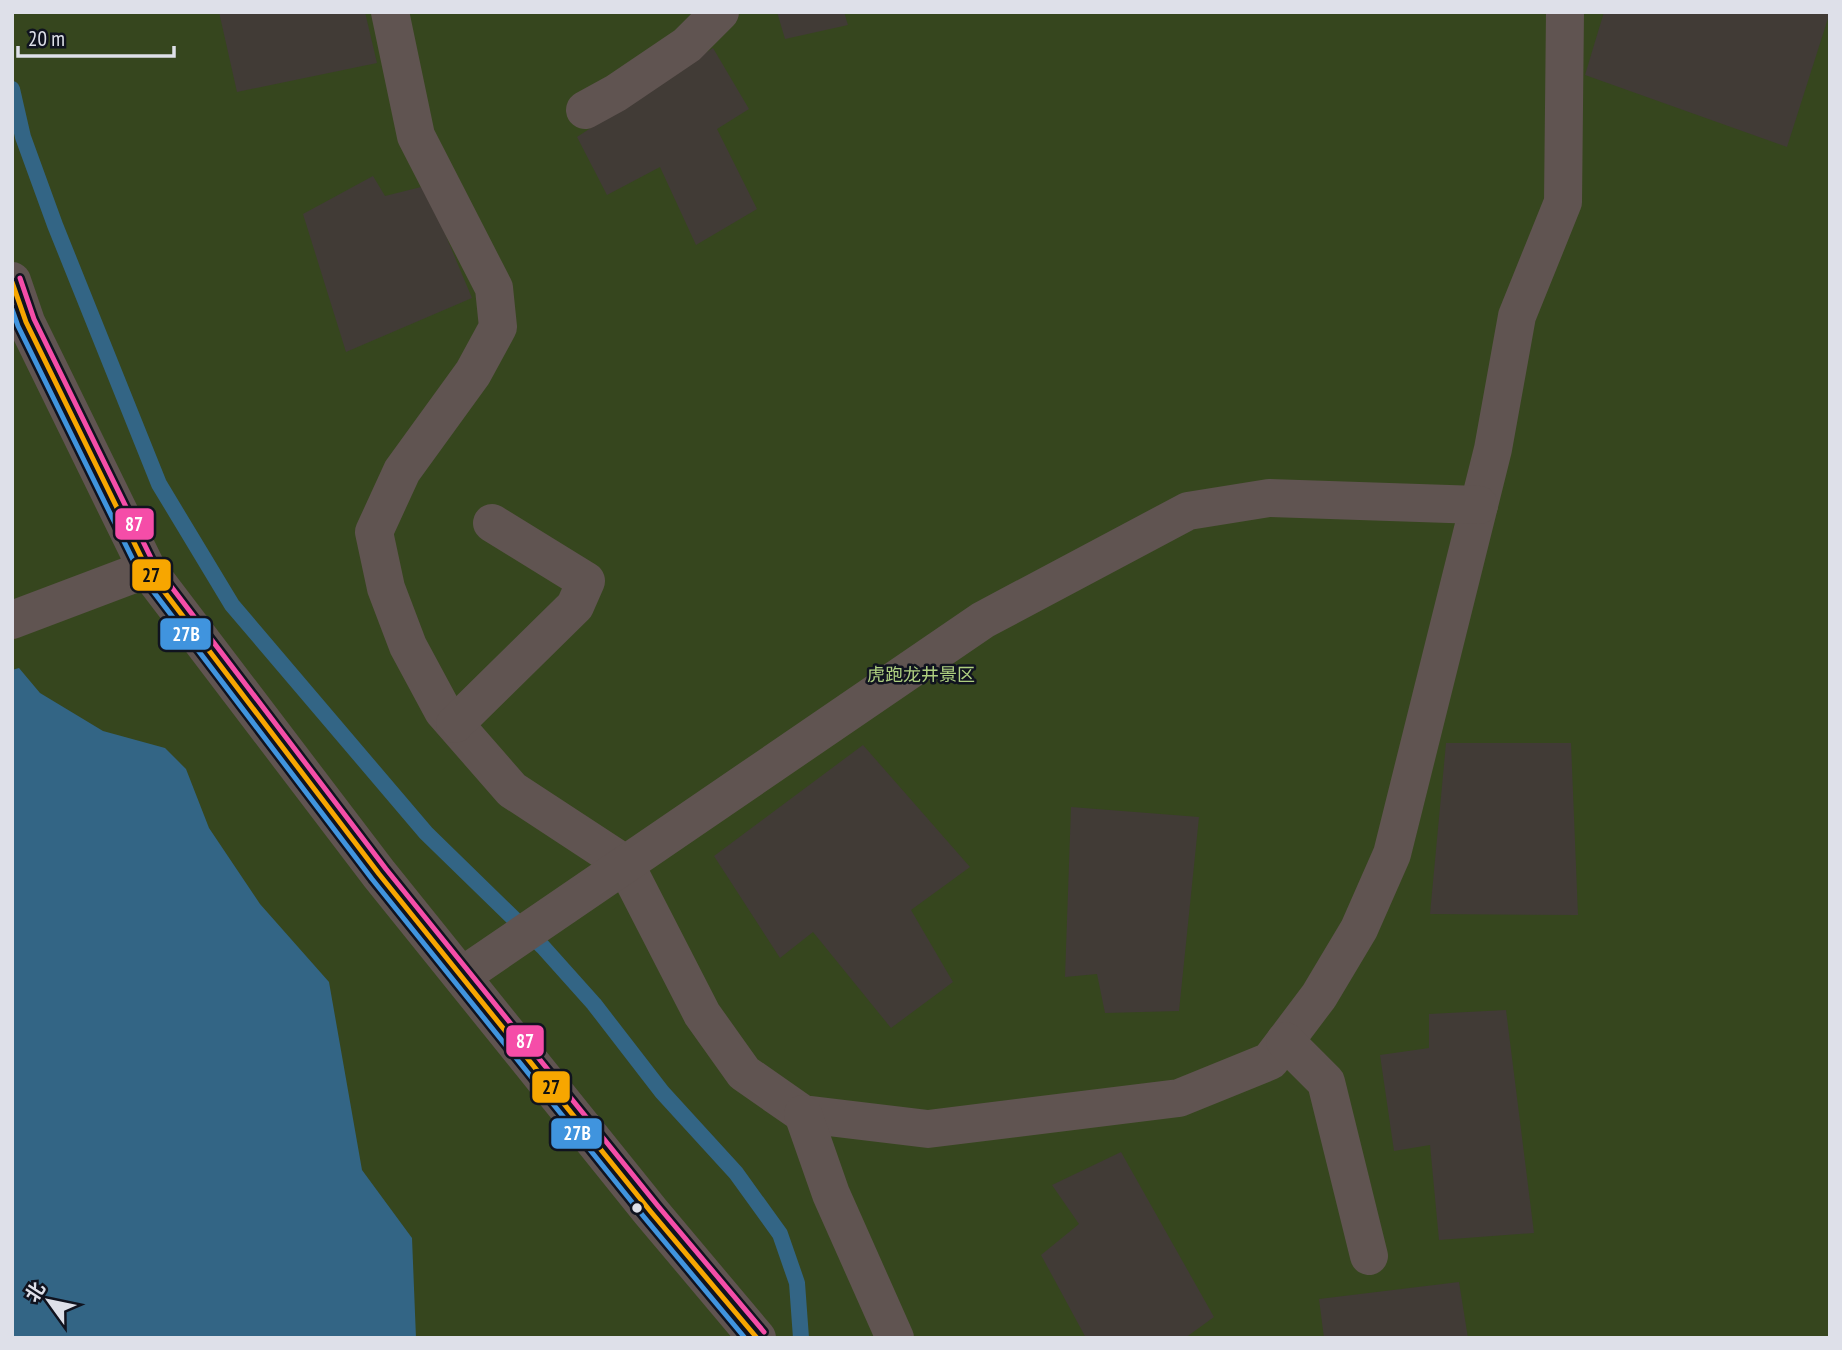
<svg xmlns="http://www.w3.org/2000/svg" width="1842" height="1350" font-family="'PT Sans Narrow','Noto Sans SC',sans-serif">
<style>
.green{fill:#36461e}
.water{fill:#336585}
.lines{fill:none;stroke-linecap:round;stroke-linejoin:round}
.stream{stroke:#336585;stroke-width:16}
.building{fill:#413b36}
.minor{stroke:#605451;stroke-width:38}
.bus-1-casing{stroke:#10131f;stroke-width:10}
.bus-2-casing{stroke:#10131f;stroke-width:10}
.bus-3-casing{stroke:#10131f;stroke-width:10}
.bus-1{stroke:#f7a600;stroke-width:5}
.bus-2{stroke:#4094de;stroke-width:5}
.bus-3{stroke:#f54da8;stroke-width:5}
.bus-dot{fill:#dee0e9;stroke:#10131f;stroke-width:2.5}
.labels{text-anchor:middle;stroke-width:5;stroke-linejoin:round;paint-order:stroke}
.park-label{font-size:18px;fill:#aecf80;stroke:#10131f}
.line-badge{stroke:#10131f;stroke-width:2.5}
.badge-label{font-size:19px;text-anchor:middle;font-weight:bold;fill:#fff}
.pale-badge-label{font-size:19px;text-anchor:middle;font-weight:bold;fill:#111}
</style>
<rect width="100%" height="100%" fill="#1c1e26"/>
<rect class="green" x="12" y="12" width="1818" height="1326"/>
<polygon class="water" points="19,668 40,693 103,731 165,748 186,769 209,828 260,904 329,982 362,1170 412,1238 416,1338 12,1338 12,670"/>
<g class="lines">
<polyline class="stream" points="12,89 23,137 55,225 159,484 232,605 426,833 543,947 594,1004 662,1092 736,1173 780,1234 797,1283 801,1338"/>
</g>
<g class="building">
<polygon points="219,12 365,12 377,63 237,92"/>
<polygon points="777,12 844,12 848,25 785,39"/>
<polygon points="1604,12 1830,12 1787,147 1585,75"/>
<polygon points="713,48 749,109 717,129 757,209 696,245 660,167 607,195 577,137"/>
<polygon points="373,176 385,196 425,186 472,298 346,352 303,214"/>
<polygon points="1446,743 1571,743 1578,915 1430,914"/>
<polygon points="863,745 970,867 911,910 953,982 891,1028 813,932 780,958 714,856"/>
<polygon points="1071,807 1199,817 1179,1011 1105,1013 1097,974 1065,977"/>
<polygon points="1506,1010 1534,1233 1439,1240 1430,1145 1394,1151 1380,1055 1429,1048 1429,1014"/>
<polygon points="1121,1152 1214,1317 1185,1338 1086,1338 1041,1255 1079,1224 1052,1185"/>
<polygon points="1459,1282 1468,1338 1324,1338 1319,1299"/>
</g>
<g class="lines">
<g class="minor">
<polyline points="390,12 416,136 494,288 498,327 473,373 402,471 374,532 386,588 408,646 443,711 512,790 625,864 702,1014 744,1073 803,1114 928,1129 1179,1098 1270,1061 1319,996 1359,929 1392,854 1493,449 1517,316 1563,202 1565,12"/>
<polyline points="585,110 616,93 687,45 720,12"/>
<polyline points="12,281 26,322 147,569 379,874 651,1212 757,1338"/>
<polyline points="12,620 147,569"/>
<polyline points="455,724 575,606 586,581 492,523"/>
<polyline points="462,976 983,620 1188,511 1269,498 1479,505"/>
<polyline points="1285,1041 1326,1082 1369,1256"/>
<polyline points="803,1114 831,1194 895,1338"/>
</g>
<g class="bus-1-casing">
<polyline id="bus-1" points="12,282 26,322 147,569 379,874 651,1212 757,1338"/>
</g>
<g class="bus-2-casing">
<polyline id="bus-2" points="12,309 18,326 140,574 372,879 644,1217 745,1338"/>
</g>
<g class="bus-3-casing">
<polyline id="bus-3" points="20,278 34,319 154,564 386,869 658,1206 764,1332"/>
</g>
<use href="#bus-1" class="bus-1"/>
<use href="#bus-2" class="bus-2"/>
<use href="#bus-3" class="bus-3"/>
</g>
<circle class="bus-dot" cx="637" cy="1208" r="6"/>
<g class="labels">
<g class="park-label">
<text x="921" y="681">虎跑龙井景区</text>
</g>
</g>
<g class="line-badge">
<rect x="114" y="507" width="41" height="34" rx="7" fill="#f54da8"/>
<rect x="131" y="558" width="41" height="34" rx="7" fill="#f7a600"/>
<rect x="159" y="617" width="53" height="34" rx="7" fill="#4094de"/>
<rect x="505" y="1024" width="40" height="34" rx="7" fill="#f54da8"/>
<rect x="531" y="1070" width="40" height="34" rx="7" fill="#f7a600"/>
<rect x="550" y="1117" width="53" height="33" rx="7" fill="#4094de"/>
</g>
<g class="badge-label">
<text x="134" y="531">87</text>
<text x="186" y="641">27B</text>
<text x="525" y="1048">87</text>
<text x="577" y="1140">27B</text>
</g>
<g class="pale-badge-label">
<text x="151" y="582">27</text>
<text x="551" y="1094">27</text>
</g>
<rect width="1842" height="1350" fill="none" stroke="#dee0e9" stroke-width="28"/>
<g transform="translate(49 1301) rotate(303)" stroke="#10131f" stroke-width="5" paint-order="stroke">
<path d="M0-5L12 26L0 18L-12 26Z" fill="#dee0e9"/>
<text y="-10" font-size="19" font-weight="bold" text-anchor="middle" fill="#dee0e9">北</text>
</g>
<path d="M18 46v10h156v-10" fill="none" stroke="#dee0e9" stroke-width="3.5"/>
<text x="28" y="46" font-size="21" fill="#dee0e9" stroke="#10131f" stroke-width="5" paint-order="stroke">20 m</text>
</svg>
